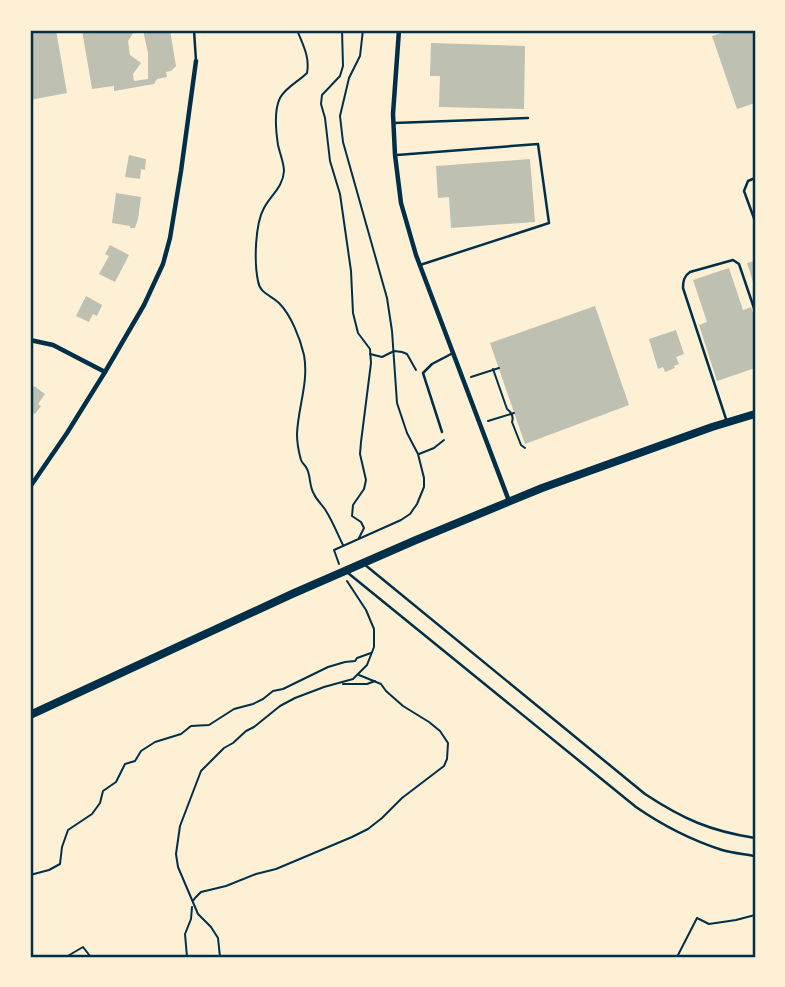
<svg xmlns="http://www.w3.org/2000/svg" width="785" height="987" font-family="Overpass,sans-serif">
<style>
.building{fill:#bec0b2}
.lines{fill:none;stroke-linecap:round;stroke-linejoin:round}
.path{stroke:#003049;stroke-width:2}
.service{stroke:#003049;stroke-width:2.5}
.minor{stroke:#003049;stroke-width:4.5}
.primary{stroke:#003049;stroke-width:8}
.neatline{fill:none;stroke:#003049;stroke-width:2.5}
</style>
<rect width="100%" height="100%" fill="#fdf0d5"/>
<g class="building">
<polygon points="30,30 56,30 67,93 30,100"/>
<polygon points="82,30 135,30 128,41 130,55 141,63 133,74 134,81 148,79 148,53 143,30 170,30 176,66 171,71 166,72 167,77 157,79 154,84 114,91 114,86 92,89"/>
<polygon points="731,30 755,30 755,103 737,109 712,36"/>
<polygon points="431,43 525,46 524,109 439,107 440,76 430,76"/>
<polygon points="129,155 146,159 145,170 141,169 140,179 125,177"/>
<polygon points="530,159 535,222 451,228 449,197 438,198 436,166"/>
<polygon points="116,193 141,197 138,219 135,228 130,228 130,226 112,223"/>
<polygon points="110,245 129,255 115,282 99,274 109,256 105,254"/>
<polygon points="755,261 755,288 747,263"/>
<polygon points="729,268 743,310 751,307 755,319 755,368 717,381 699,325 707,322 693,280"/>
<polygon points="86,296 102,305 97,316 93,314 89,322 76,316"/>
<polygon points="595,306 629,405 525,444 490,343"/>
<polygon points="676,330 684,354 676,357 679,364 674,366 675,368 665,372 663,367 658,369 649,339"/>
<polygon points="34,386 45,394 38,404 41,406 35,414 30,411 30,391"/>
</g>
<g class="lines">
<g class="path">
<path d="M 297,30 C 303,45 310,57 307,73 C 298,82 286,87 280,98 C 274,110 276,132 278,145 C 280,154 284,163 284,171 C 283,187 271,195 264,208 C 255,224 254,262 258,281 C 260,294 271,295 279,303 C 291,315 300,338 304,355 C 309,382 298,407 297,434 C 297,442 299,453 301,460 C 303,465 305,464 307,469 C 311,477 309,486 314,494 C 317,501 323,505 326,511 C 333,522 337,533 343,545"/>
<polyline points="342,30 343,66 340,76 322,95 321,104 325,118 330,161 340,194 351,271 353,313 358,333 370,349 371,363 361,442 360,454 366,480 364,489 353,505 352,516 361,522 364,528 359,538"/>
<polyline points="370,354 382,357 394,351 402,352 407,354 416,370"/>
<path d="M 493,369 L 507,409 C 511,412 514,416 512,422 L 521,445 L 525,448"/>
<polyline points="471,377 499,368"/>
<polyline points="488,421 514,413"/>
<polyline points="419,454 434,448 444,440"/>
<polyline points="339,564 334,550 401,520 410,514 417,504 424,487 424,478 418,454 407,433 397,403 392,331 387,298 343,142 340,116 349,78 360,56 363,30"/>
<polyline points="343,684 367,684 375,681"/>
<polyline points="30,875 49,870 60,864 62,847 68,830 92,814 100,803 103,791 116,782 125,764 135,761 141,751 155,742 181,734 191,726 209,725 234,709 253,704 263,699 273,691 283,689 328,667 345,662 355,661 357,658 371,653"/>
<polyline points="193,901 195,898 201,892 226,886 256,874 276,869 352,837 368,829 382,818 402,798 444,766 447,759 448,743 440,731 429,722 403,706 386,691 381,684 359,675"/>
<polyline points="66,957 83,947 90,956 89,957"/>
<polyline points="187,957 185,934 191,919 192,907"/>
<polyline points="220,957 218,938 211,927 198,914 178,867 176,854 180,826 201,771 224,748 233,743 246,731 254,727 280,706 295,698 324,687 353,679 367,665 374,647 374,629 366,610 347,581"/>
<polyline points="677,957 697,918 709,924 736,920 755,915"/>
</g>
<g class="service">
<polyline points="194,30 196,61"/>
<polyline points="394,123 528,118"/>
<polyline points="397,155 538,144 549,223 420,265"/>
<polyline points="755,178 748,181 744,191 755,221"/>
<path d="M 726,419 L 683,288 C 683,281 684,276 690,272 L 733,260 L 739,264 L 755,311"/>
<polyline points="442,432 423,373 432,364 453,353"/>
<path d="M 364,564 L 645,794 C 683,819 710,831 755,838"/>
<path d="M 348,573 L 636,807 C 662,825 691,840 722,850 C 732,853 744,854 755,856"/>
</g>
<g class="minor">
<polyline points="399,30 393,114 395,155 401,203 416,255 509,501"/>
<polyline points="30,340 53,345 105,372"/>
<polyline points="30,487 67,433 105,372 144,305 163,264 170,238 181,171 196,61"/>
</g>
<polyline class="primary" points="30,715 292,594 416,540 542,488 712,427 755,414"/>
</g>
<rect width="785" height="987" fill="none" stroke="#fdf0d5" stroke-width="63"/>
<rect x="32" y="32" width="722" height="924" class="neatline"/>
</svg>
